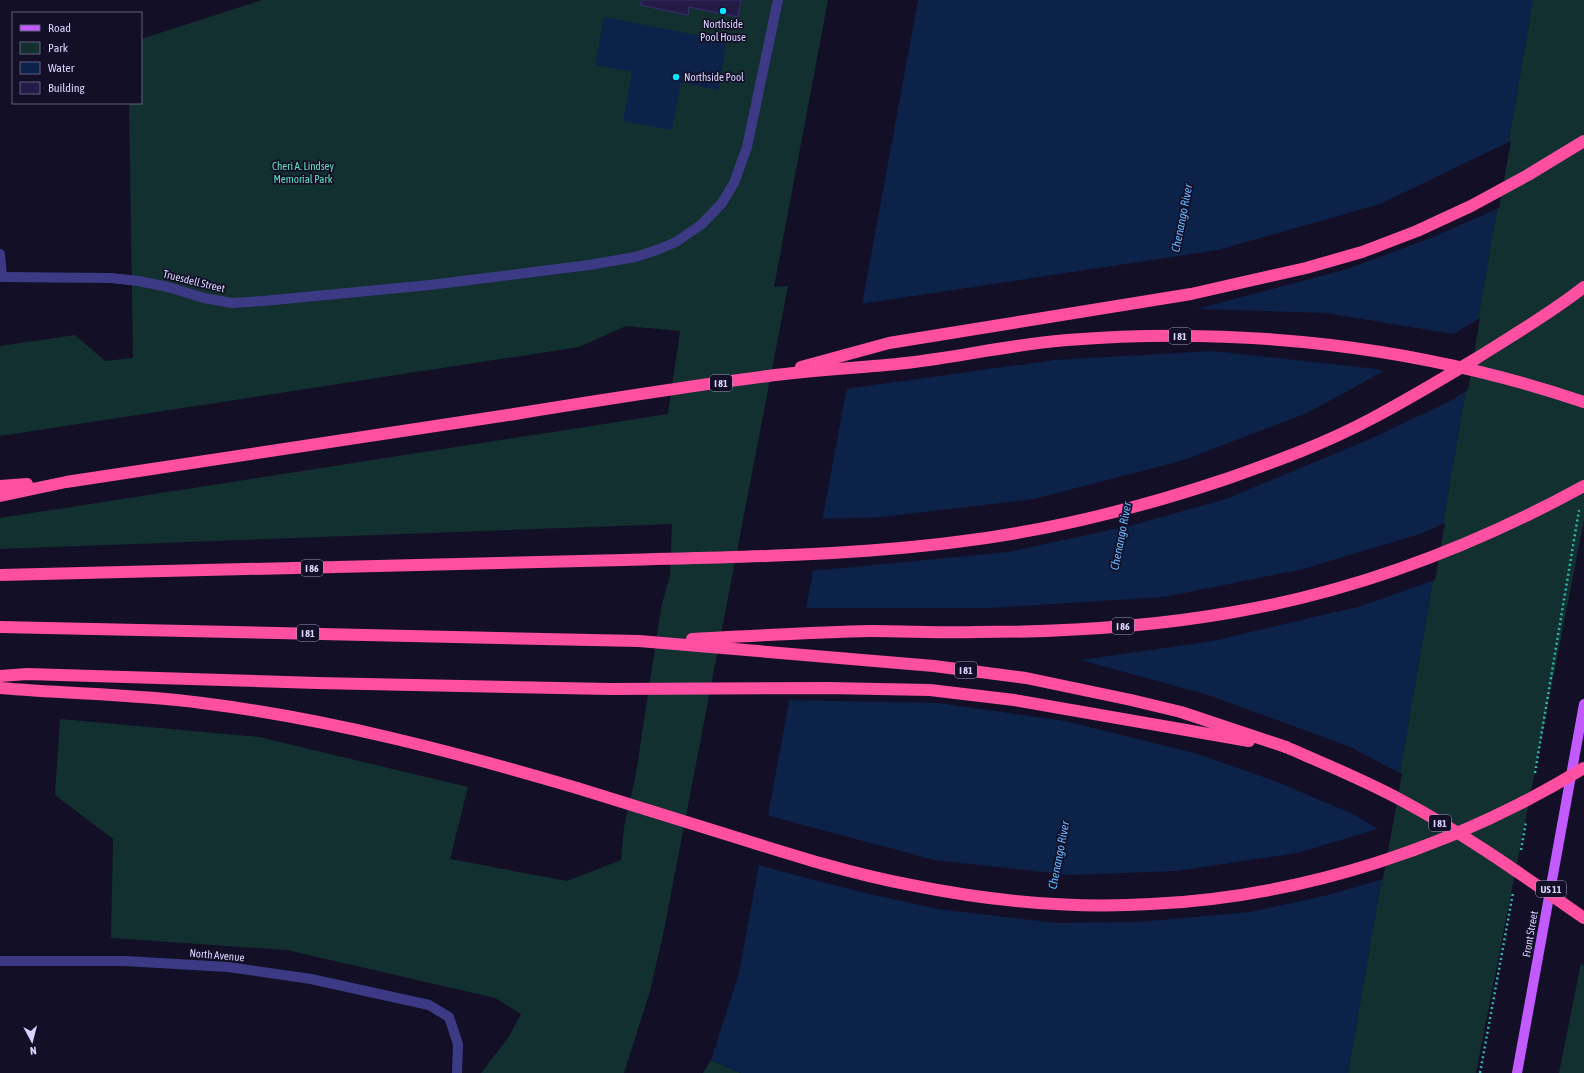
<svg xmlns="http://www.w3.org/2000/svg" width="1584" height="1073" font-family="'Asap Condensed',sans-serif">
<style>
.green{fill:#12302f}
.water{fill:#0c2248}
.pier{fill:#130f26}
.building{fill:#241b47;stroke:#3b2d73}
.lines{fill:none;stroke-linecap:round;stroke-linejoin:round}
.path{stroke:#2fb8b0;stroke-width:2.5;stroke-dasharray:2 3;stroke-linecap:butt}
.minor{stroke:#3d3a85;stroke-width:10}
.major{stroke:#c25bff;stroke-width:10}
.highway{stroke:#ff4fa3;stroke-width:12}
.highway-bridge{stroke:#ff4fa3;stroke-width:12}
.poi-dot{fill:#00e5ff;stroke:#130f26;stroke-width:1.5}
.labels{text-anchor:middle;stroke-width:3.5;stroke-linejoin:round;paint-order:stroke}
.shield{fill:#130f26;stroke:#9e99be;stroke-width:1}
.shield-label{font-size:10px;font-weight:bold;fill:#d9d4ff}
.poi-label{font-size:11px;fill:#d9d4ff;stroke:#130f26}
.park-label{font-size:11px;fill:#5fe0c0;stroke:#130f26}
.street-label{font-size:11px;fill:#d9d4ff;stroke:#130f26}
.water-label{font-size:12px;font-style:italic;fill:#62b6ff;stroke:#130f26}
</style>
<rect width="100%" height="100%" fill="#130f26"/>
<g class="green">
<polygon points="262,0 828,0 774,287 788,286 664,930 650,991 624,1073 481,1073 508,1038 521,1014 495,998 287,950 111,938 113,839 55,795 60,719 259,737 468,787 450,859 567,881 621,860 624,827 636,774 661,608 670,575 672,524 0,549 0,518 668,414 680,331 626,326 579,347 0,436 0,346 75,335 105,361 133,358 129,103 141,103 141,39"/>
<polygon points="1533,0 1584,0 1584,520 1476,1073 1348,1073"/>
<polygon points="1581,963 1584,966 1584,1073 1559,1073"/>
<polygon points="711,1060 741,1073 703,1073"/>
</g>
<g class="water">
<polygon points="918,0 1533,0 1348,1073 741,1073 711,1060 739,973"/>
<polygon points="604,17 727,41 718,90 681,82 672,130 623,121 632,72 595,65"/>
</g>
<g class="pier">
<polygon points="1511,141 1499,208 1433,237 1347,269 1197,309 1326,313 1453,334 1480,318 1468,390 1448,402 1370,439 1226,499 1133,525 1008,552 833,569 811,570 821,519 882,517 1034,499 1184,460 1307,413 1384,371 1376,369 1213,351 1055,360 845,389 860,304 1218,250 1380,204"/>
<polygon points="1445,523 1435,580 1361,606 1213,641 1081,660 1208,695 1348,746 1402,774 1383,879 1328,895 1250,912 1138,922 1057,923 938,909 865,893 757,865 766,815 934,860 1071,875 1176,871 1297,853 1378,829 1355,815 1275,781 1195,753 1065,721 938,703 787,700 805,608 989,608 1165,597 1303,569 1420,534"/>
</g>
<polygon class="building" points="642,0 741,0 738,17 689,7 688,15 640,5"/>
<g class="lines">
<g class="path">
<polyline points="1535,773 1579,510"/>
<polyline points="1521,850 1526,822"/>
<polyline points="1480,1073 1513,893"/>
</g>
<g class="minor">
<polyline points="0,254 2,277"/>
<polyline points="0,277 111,278 138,281 168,287 204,298 232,303 263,301 430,285 589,265 635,257 657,250 676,242 702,224 722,203 734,183 747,147 778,0"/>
<polyline points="0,961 125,961 228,967 311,979 429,1005 449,1017 458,1044 457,1073"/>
</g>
<polyline class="major" points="1517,1073 1584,704"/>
<g class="highway">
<polyline points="801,367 889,343 1191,294 1306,268 1362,252 1417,231 1471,206 1528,175 1584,141"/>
<polyline points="0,486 27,484"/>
<path d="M 0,496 L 66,482 C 214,460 361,437 508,415 C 595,401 681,387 768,376 C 814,370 860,368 906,363 C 960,357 1013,344 1067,340 C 1241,326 1418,346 1584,402"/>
<polyline points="0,575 624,560"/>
<polyline points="0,627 639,641 934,666 1026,678 1131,700 1181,712 1286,747"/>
<path d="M 692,639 C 752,636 811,632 871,631 C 907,631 942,633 977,632 C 1063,632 1150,627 1234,612 C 1356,591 1476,545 1584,486"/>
<polyline points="0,676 27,674 317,683 610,689 828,688 930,690 1014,700 1249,741"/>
<path d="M 0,688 C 67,694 135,694 202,703 C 330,719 455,752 577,788"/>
</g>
<g class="highway-bridge">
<path d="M 624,560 C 735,557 846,556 956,542 C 1049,531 1140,508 1229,478 C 1277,461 1326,443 1371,419 C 1407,400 1442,379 1477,358 C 1513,335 1550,314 1584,287"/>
<path d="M 1286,747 C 1325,764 1364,780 1401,800 C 1465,834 1525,877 1584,918"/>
<path d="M 577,788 C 631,805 684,821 738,838 C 795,856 852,874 911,885 C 990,901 1071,909 1151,904 C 1303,897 1454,847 1584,768"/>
</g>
</g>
<g class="poi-dot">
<circle cx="723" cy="11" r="4"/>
<circle cx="676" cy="77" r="4"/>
</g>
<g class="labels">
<g class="shield">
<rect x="1169" y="328" width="22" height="16" rx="3"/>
<rect x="710" y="375" width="22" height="16" rx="3"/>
<rect x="301" y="560" width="22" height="16" rx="3"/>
<rect x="1112" y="618" width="22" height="16" rx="3"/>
<rect x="297" y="625" width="22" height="16" rx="3"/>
<rect x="955" y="662" width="22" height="16" rx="3"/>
<rect x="1429" y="815" width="22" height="16" rx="3"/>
<rect x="1536" y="881" width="30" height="16" rx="3"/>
</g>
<g class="shield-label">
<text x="1180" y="340">I 81</text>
<text x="721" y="387">I 81</text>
<text x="312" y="572">I 86</text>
<text x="1123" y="630">I 86</text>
<text x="308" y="637">I 81</text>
<text x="966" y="674">I 81</text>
<text x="1440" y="827">I 81</text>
<text x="1551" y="893">US 11</text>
</g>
<g class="poi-label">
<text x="723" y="28">Northside<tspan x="723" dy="13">Pool House</tspan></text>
<text x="684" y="81" text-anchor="start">Northside Pool</text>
</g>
<g class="park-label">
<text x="303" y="170">Cheri A. Lindsey<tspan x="303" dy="13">Memorial Park</tspan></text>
</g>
<g class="street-label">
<text transform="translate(194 281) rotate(14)" y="4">Truesdell Street</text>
<text transform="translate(1530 934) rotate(-80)" y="4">Front Street</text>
<text transform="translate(217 955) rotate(5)" y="4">North Avenue</text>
</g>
<g class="water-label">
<text transform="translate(1182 218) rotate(-79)" y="4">Chenango River</text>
<text transform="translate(1121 536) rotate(-79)" y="4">Chenango River</text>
<text transform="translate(1059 855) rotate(-79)" y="4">Chenango River</text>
</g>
</g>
<rect x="12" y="12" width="130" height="92" fill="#130f26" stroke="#625e7d"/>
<rect x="20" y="25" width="20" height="6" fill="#c25bff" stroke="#625e7d"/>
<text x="48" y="32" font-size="12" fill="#d9d4ff">Road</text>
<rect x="20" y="42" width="20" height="12" fill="#12302f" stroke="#625e7d"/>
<text x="48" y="52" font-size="12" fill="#d9d4ff">Park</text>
<rect x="20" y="62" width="20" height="12" fill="#0c2248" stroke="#625e7d"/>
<text x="48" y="72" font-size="12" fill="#d9d4ff">Water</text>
<rect x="20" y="82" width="20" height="12" fill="#241b47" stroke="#625e7d"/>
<text x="48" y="92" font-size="12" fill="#d9d4ff">Building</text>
<g transform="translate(32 1041) rotate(173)" stroke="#130f26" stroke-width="3" paint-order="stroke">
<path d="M0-3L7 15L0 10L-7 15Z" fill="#d9d4ff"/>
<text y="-6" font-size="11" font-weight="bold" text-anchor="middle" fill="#d9d4ff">N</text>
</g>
</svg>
